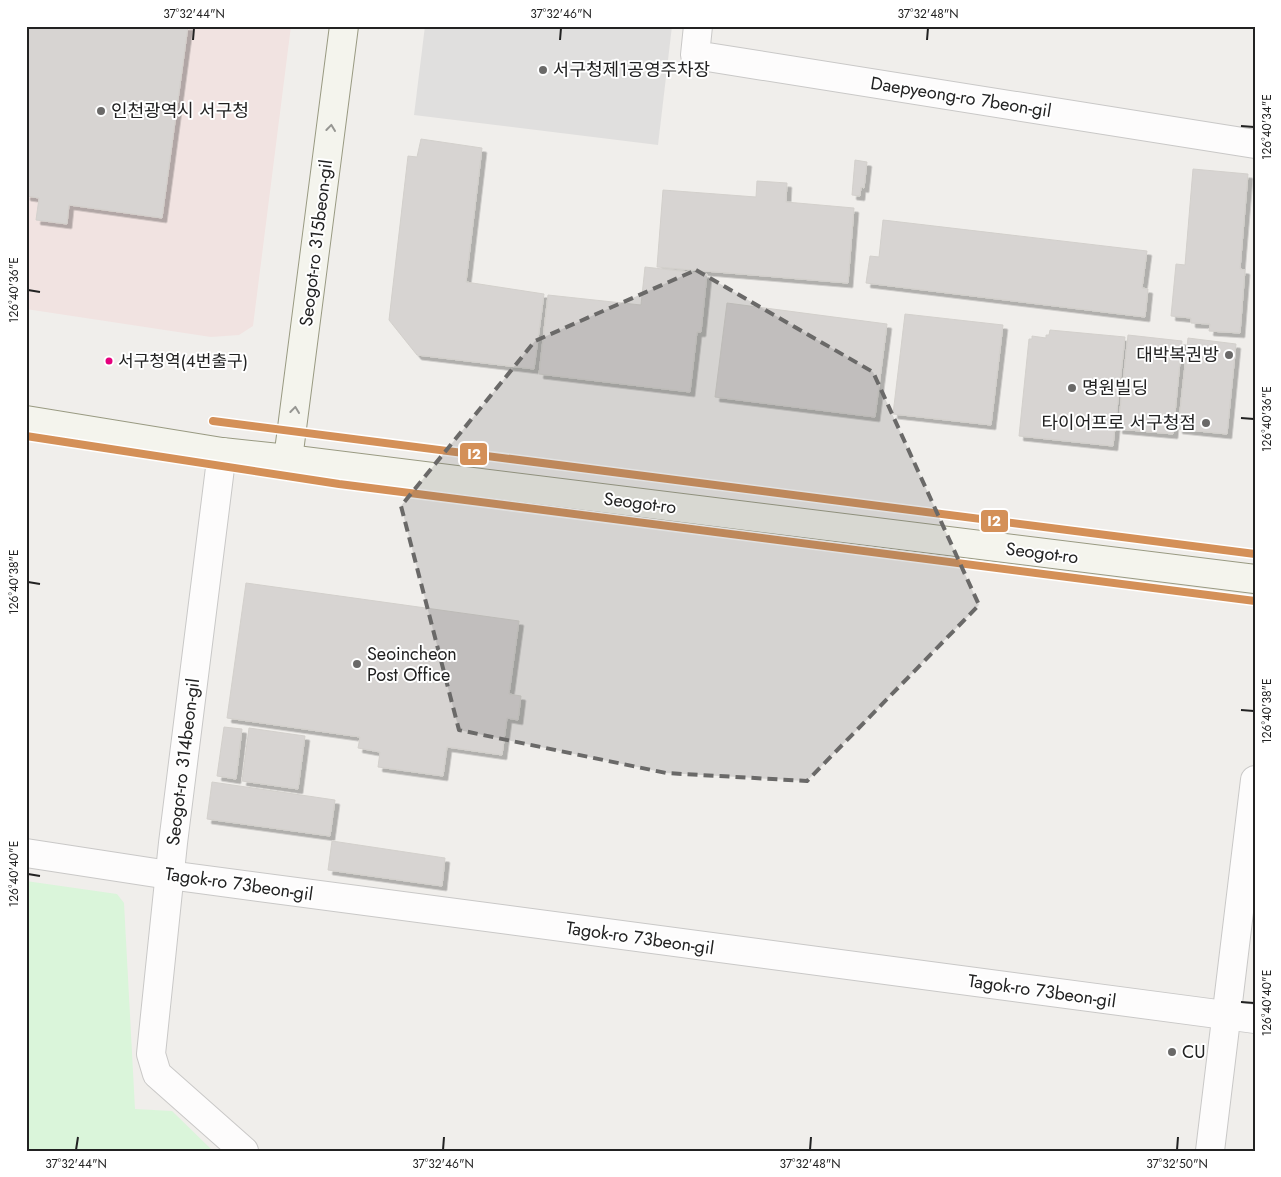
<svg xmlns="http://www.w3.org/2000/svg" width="1281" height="1177" font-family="Jost,'Noto Sans KR',sans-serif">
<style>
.commercial{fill:#f1e3e1}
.park{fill:#daf5da}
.parking{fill:#e0dfde}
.building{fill:#d7d4d2;stroke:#d3d0cc;filter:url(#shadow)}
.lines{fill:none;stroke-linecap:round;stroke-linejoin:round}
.street-casing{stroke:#c9c8c7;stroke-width:30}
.secondary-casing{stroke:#999a82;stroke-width:30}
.street{stroke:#fdfcfc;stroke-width:28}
.secondary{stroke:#f4f4ed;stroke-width:28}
.rail-1-casing{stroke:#fff;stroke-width:11}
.rail-1{stroke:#d49058;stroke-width:8}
.oneway{stroke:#969692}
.marked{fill:#6a6968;fill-opacity:0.2;stroke:#6a6968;stroke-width:4;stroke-dasharray:10 6;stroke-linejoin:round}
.ticks{fill:none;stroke:#222;stroke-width:2}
.poi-dot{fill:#6a6968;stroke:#fff;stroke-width:2}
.bus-dot{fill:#e5007d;stroke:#fff;stroke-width:2}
.labels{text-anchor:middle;stroke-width:4;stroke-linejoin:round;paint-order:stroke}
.bus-label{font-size:17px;fill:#222;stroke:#fff;text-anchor:start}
.poi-label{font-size:18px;fill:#222;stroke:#fff;text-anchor:start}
.street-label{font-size:18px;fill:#222;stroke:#fff}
.line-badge{stroke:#fff;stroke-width:2}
.badge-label{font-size:14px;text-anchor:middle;font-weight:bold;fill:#fff}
.neatline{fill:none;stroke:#222;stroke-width:2}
.ticks-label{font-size:12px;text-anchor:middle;fill:#222}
</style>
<defs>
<filter id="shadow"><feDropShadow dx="4.5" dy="4.5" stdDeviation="0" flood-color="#0004"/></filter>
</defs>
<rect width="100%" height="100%" fill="#f0eeeb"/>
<polygon class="commercial" points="26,26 291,26 253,326 239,335 211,337 26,309"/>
<polygon class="park" points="26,881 117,894 124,903 135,1109 172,1111 213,1151 26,1151"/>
<polygon class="parking" points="425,26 672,26 658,145 414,115"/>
<g class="building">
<polygon points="26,26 188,26 162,218 69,205 67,224 36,220 39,198 26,196"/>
<polygon points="421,139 482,148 466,282 544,294 534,369 417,355 389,320 408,156 417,157"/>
<polygon points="855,160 867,162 864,188 861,187 860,196 852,195"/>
<polygon points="1193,169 1248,174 1240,269 1245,270 1240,333 1209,331 1210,324 1191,323 1191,318 1171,316 1176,264 1185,265"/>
<polygon points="757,181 787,183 786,202 854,208 848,283 657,267 663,190 756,197"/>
<polygon points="883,220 1147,251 1142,288 1148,289 1145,317 866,283 870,256 879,257"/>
<polygon points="645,267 707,274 701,332 697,332 690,392 539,374 548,295 641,305"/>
<polygon points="727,303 887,324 875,417 715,397"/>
<polygon points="905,314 1003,325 991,425 893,414"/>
<polygon points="1050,330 1125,337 1113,446 1019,436 1029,339 1032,339 1032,336 1046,338 1046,335 1049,335"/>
<polygon points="1128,335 1182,341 1173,434 1118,429"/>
<polygon points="1188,338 1236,344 1227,434 1178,429"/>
<polygon points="246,583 519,621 509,694 521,696 518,720 507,718 502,755 447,747 443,776 378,767 380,752 358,748 360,737 227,718"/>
<polygon points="224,727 242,729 236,779 217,776"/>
<polygon points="249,728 305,736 298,789 242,781"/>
<polygon points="212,782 335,800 330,836 207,819"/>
<polygon points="332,841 445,858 442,886 328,870"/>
</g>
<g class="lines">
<g class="street-casing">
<g id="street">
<polyline points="698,26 695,55 1255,144"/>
<polyline points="222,452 173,843 151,1054 157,1074 244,1151"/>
<polyline points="26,853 169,875 1255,1019"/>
<polyline points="1210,1151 1255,780"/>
</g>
</g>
<g class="secondary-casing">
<g id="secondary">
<polyline points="26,420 222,452 288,459 1255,579"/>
<polyline points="288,459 344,26"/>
</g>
</g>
<use href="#street" class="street"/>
<use href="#secondary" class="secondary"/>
<g class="rail-1-casing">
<g id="rail-1">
<polyline points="213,421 1255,554"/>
<polyline points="26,436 339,484 1255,601"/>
</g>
</g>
<use href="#rail-1" class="rail-1"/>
</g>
<defs><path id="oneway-chevron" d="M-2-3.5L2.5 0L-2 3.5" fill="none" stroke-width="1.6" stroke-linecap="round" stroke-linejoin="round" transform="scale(1.25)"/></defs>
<g class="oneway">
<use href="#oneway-chevron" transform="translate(331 128) rotate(-83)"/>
<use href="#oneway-chevron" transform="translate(295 410) rotate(-83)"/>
</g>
<path class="marked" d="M 696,270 L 873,372 L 979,605 L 807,781 L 666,773 L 459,730 L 401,506 L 535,341 Z"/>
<path class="ticks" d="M 193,40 L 194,28M 560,40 L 561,28M 927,40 L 928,28M 1241,126 L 1254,127M 28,290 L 40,292M 1241,418 L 1254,419M 28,582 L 40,584M 1241,710 L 1254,711M 28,874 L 40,876M 1241,1002 L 1254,1003M 76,1150 L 78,1137M 443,1150 L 444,1137M 810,1150 L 811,1137M 1177,1150 L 1178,1137"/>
<g class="poi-dot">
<circle cx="543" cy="70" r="5"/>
<circle cx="101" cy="111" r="5"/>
<circle cx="1229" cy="355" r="5"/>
<circle cx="1072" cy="388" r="5"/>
<circle cx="1206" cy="423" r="5"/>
<circle cx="357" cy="664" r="5"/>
<circle cx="1172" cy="1052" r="5"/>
</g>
<circle class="bus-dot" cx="109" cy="361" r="4.5"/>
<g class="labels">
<g class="bus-label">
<text x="118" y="367">서구청역(4번출구)</text>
</g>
<g class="poi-label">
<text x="553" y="76">서구청제1공영주차장</text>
<text x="111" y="117">인천광역시 서구청</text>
<text x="1219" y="361" text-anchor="end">대박복권방</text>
<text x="1082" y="394">명원빌딩</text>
<text x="1196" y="429" text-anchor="end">타이어프로 서구청점</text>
<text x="367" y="660">Seoincheon<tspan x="367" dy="21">Post Office</tspan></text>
<text x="1182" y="1058">CU</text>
</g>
<g class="street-label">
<text transform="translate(961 97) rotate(9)" y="6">Daepyeong-ro 7beon-gil</text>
<text transform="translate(316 243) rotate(-83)" y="6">Seogot-ro 315beon-gil</text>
<text transform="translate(640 503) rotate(7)" y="6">Seogot-ro</text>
<text transform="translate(1042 553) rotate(7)" y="6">Seogot-ro</text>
<text transform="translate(183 762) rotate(-83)" y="6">Seogot-ro 314beon-gil</text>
<text transform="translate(239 884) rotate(8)" y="6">Tagok-ro 73beon-gil</text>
<text transform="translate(640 938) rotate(8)" y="6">Tagok-ro 73beon-gil</text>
<text transform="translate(1042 991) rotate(8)" y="6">Tagok-ro 73beon-gil</text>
</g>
</g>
<g class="line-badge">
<rect x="459" y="442" width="29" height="24" rx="5" fill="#d49058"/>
<rect x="980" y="509" width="29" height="24" rx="5" fill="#d49058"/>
</g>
<g class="badge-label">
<text x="474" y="459">I2</text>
<text x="994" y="526">I2</text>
</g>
<rect width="1281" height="1177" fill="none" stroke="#ffffff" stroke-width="55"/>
<rect x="28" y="28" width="1226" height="1122" class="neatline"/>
<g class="ticks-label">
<text x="194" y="18">37°32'44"N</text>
<text x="561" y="18">37°32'46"N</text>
<text x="928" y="18">37°32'48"N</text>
<text transform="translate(1267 127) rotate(-90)" y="4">126°40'34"E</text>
<text transform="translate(14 290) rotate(-90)" y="4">126°40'36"E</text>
<text transform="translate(1267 419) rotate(-90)" y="4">126°40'36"E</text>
<text transform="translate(14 582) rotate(-90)" y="4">126°40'38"E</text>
<text transform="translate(1267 711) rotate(-90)" y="4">126°40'38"E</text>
<text transform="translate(14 874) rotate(-90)" y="4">126°40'40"E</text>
<text transform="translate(1267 1003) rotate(-90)" y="4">126°40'40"E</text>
<text x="76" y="1168">37°32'44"N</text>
<text x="443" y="1168">37°32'46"N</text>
<text x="810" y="1168">37°32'48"N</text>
<text x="1177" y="1168">37°32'50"N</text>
</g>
</svg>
